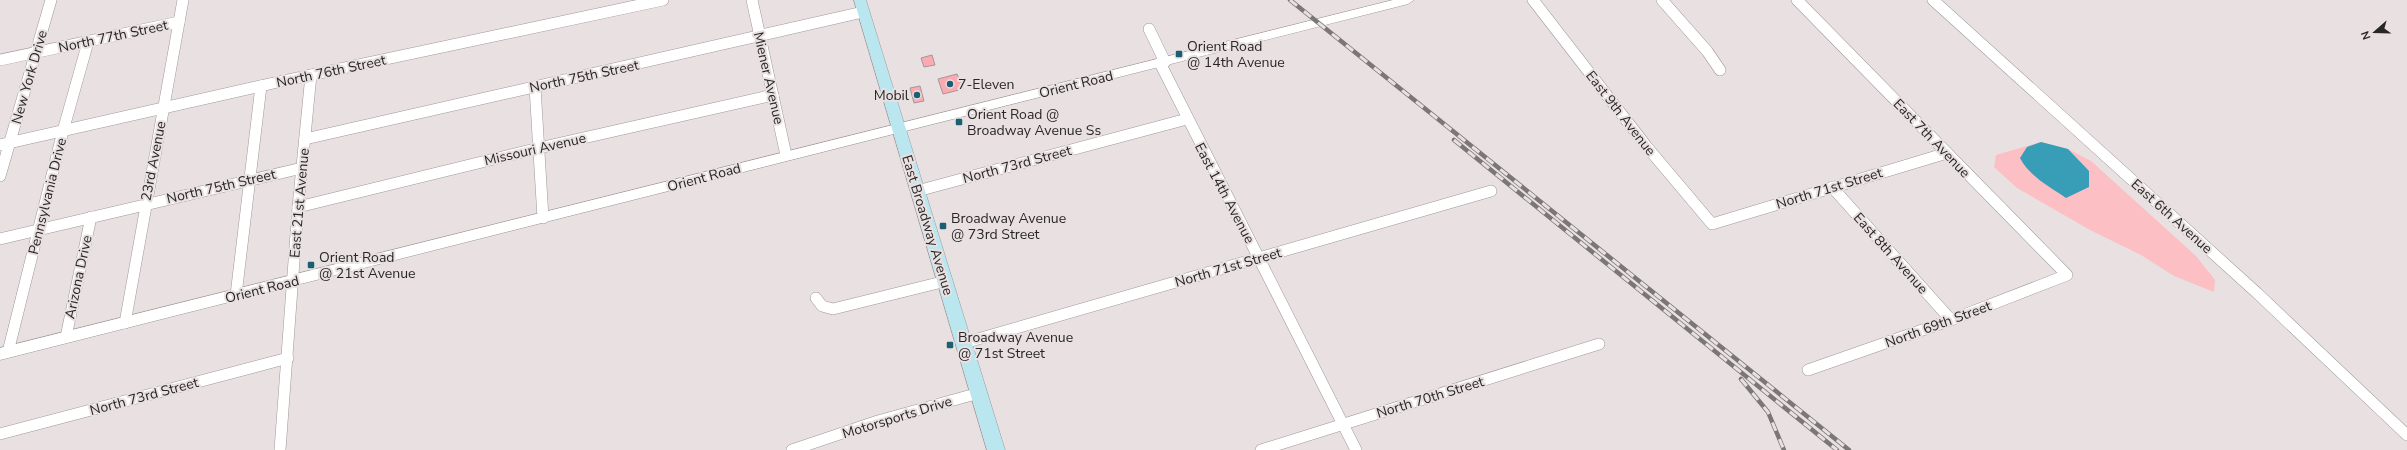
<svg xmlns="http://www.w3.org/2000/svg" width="2407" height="450" font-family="'Nunito Sans',sans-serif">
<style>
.green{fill:#fbbfc4}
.water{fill:#389db7}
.building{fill:#fda9b1;stroke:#a09899}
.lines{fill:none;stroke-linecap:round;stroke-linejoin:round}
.minor-casing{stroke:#9f9798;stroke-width:12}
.tertiary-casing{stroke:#9f9798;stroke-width:1}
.secondary-casing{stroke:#9f9798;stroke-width:1}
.minor{stroke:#fff;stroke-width:11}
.tertiary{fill:#fff;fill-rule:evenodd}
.secondary{fill:#b9e6ef;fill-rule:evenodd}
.rail-casing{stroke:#7b7677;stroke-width:4.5}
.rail{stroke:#e9e1e1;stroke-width:3;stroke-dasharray:9;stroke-linecap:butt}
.poi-dot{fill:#1b6072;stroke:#e9e1e1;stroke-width:1.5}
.labels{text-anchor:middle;stroke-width:4;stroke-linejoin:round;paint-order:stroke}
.street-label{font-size:14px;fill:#292627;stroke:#e9e1e1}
.poi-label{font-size:14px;fill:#292627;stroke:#e9e1e1;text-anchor:start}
</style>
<rect width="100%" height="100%" fill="#e9e1e1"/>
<polygon class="green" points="2041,142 2068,149 2091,161 2196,256 2215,280 2214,292 2174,276 2141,255 2090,230 2017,188 1994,167 1996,155"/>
<path class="water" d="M 2041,142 L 2068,149 L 2089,171 L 2089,187 L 2066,198 C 2050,187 2030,177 2020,158 L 2027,147 Z"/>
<g class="building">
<polygon points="932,55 935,65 924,67 921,58"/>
<polygon points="957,74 963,89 943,94 938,79"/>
<polygon points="920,86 924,101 914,103 910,88"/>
</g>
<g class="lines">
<g class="minor-casing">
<g id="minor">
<polyline points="752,0 786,155"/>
<polyline points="1533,0 1647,147 1712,224 1947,153"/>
<polyline points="1662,0 1707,51 1720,70"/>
<polyline points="1797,0 2067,275 1951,320 1808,370"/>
<polyline points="1933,0 2257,293 2407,435"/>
<polyline points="1149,29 1165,62"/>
<polyline points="0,60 179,22"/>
<polyline points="1160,63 1356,450"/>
<polyline points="535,87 543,218"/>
<polyline points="305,139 863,12"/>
<polyline points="0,145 278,82 663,0"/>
<polyline points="0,176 51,0"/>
<polyline points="1832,187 1951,320"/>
<polyline points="917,191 1187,119"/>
<polyline points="298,207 539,148 773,95"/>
<polyline points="0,239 302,168"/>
<polyline points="236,295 261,86"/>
<polyline points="816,298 822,306 833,309 946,281"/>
<polyline points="125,323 183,0"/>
<polyline points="66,337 91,217"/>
<polyline points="964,343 1491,191"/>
<polyline points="8,352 63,131 88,42"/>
<polyline points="0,434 288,358"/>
<polyline points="280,450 298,207 311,75"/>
<polyline points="792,450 878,421 979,393"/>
<polyline points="1261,450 1599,344"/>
</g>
</g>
<g class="tertiary-casing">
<polygon id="tertiary" points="1393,0 1414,0 1408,4 0,360 0,348"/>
</g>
<g class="secondary-casing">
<polygon id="secondary" points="854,0 866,0 1005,450 987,450"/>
</g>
<use href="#minor" class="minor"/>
<use href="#tertiary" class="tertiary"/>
<use href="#secondary" class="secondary"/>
<g class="rail-casing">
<g id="rail">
<polyline points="1290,0 1849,450"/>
<polyline points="1454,140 1837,450"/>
<polyline points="1741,379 1768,412 1784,450"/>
</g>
</g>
<use href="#rail" class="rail"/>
</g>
<g class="poi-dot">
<rect x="1175" y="50" width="8" height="8" rx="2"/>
<circle cx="950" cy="84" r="4"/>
<circle cx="917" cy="95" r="4"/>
<rect x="955" y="118" width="8" height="8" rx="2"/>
<rect x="939" y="222" width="8" height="8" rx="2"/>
<rect x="307" y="261" width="8" height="8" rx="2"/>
<rect x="946" y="341" width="8" height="8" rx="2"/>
</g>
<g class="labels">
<g class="street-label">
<text transform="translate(113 36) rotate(-12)" y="5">North 77th Street</text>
<text transform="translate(331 71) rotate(-12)" y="5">North 76th Street</text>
<text transform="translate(584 76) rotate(-12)" y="5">North 75th Street</text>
<text transform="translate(29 77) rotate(-74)" y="5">New York Drive</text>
<text transform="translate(769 78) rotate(77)" y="5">Miener Avenue</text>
<text transform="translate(1076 84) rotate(-14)" y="5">Orient Road</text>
<text transform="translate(1621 113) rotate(52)" y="5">East 9th Avenue</text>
<text transform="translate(1932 138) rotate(46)" y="5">East 7th Avenue</text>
<text transform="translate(535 149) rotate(-13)" y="5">Missouri Avenue</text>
<text transform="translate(153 161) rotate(-79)" y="5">23rd Avenue</text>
<text transform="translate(1017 164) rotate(-15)" y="5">North 73rd Street</text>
<text transform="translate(704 177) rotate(-15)" y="5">Orient Road</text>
<text transform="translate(221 186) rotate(-13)" y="5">North 75th Street</text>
<text transform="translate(1829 188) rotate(-17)" y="5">North 71st Street</text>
<text transform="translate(1225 193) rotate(62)" y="5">East 14th Avenue</text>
<text transform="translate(47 196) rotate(-76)" y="5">Pennsylvania Drive</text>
<text transform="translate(299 203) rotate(-85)" y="5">East 21st Avenue</text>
<text transform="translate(2172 216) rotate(42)" y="5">East 6th Avenue</text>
<text transform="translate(928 225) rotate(73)" y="5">East Broadway Avenue</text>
<text transform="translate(1891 253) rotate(48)" y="5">East 8th Avenue</text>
<text transform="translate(1228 267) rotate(-16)" y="5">North 71st Street</text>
<text transform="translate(78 277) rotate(-78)" y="5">Arizona Drive</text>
<text transform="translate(262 289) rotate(-14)" y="5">Orient Road</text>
<text transform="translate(1938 324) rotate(-20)" y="5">North 69th Street</text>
<text transform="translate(144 396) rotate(-15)" y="5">North 73rd Street</text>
<text transform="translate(1430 397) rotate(-17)" y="5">North 70th Street</text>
<text transform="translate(897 417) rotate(-17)" y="5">Motorsports Drive</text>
</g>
<g class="poi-label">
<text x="1187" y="51">Orient Road<tspan x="1187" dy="16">@ 14th Avenue</tspan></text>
<text x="958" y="89">7-Eleven</text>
<text x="909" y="100" text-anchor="end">Mobil</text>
<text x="967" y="119">Orient Road @<tspan x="967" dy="16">Broadway Avenue Ss</tspan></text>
<text x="951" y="223">Broadway Avenue<tspan x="951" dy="16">@ 73rd Street</tspan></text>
<text x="319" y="262">Orient Road<tspan x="319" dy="16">@ 21st Avenue</tspan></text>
<text x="958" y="342">Broadway Avenue<tspan x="958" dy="16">@ 71st Street</tspan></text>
</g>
</g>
<g transform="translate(2375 32) rotate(250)" stroke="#e9e1e1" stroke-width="3" paint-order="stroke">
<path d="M0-3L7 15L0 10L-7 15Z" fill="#292627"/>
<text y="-6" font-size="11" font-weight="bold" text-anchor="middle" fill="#292627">N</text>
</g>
</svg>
